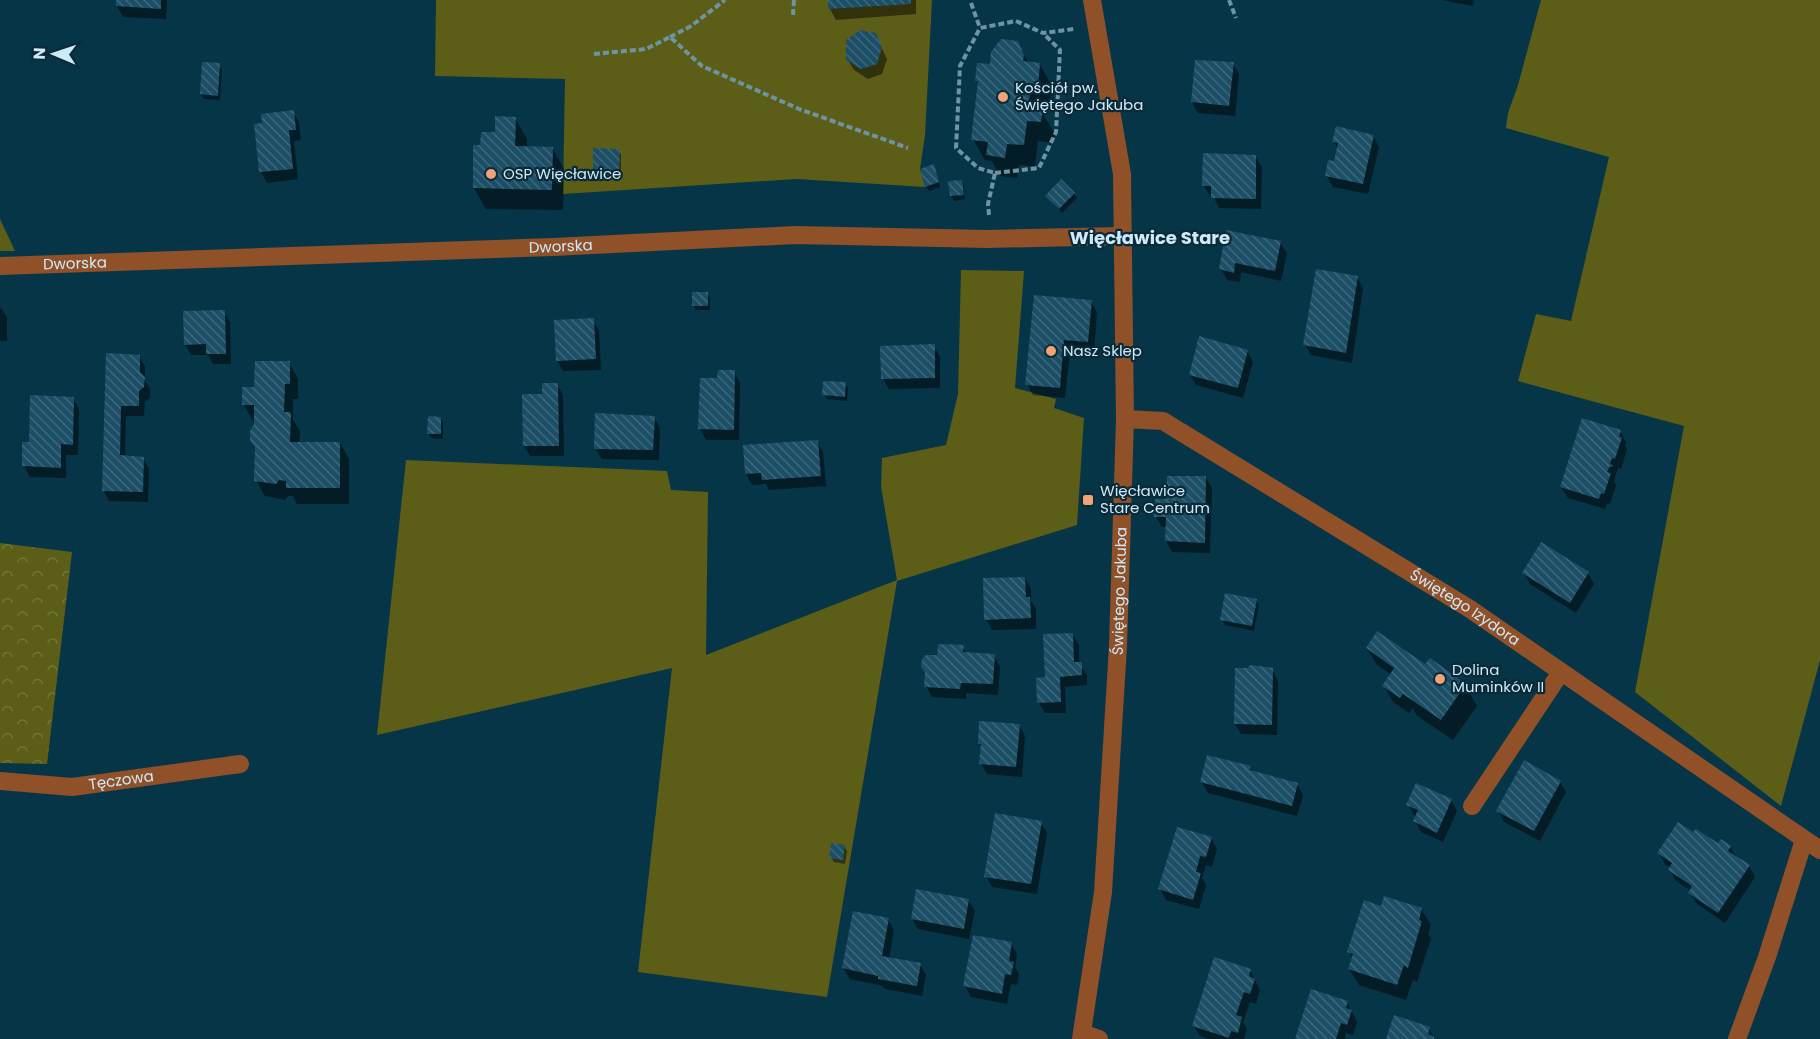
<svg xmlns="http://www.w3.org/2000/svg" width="1820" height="1039" font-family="Poppins,sans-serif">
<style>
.green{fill:#5c5e17}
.forest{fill:url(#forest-crowns)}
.shadow{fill:#0007}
.building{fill:url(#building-back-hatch)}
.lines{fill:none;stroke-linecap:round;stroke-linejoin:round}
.path{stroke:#6e93a4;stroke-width:4;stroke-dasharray:6 3;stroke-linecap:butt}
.minor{stroke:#905028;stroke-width:18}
.poi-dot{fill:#efa376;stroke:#0b2a38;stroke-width:2}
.labels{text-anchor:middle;stroke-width:4.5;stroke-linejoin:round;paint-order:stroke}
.poi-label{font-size:15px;fill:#ceeaf9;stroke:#0b2a38;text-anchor:start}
.street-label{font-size:15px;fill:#ceeaf9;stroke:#0b2a38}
.quarter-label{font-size:18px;font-weight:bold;fill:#ceeaf9;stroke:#0b2a38}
</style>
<defs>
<pattern id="forest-crowns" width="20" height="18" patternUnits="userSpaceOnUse" patternTransform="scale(1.5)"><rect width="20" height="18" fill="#5c5e17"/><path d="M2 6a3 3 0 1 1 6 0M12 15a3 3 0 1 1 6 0" fill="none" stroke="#72753a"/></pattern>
<pattern id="building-back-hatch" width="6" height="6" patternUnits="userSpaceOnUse" patternTransform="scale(1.5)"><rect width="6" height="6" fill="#1c4f66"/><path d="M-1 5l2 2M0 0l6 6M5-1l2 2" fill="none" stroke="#3c687d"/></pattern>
</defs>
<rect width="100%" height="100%" fill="#063548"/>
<g class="green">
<polygon points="436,0 932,0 925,135 920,169 925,187 797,179 563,194 565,79 435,76"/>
<polygon points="1541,0 1820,0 1820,660 1781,806 1635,692 1684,426 1518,381 1536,314 1571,321 1609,157 1506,128 1508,113 1518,85"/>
<polygon points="0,219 15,251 0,251"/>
<polygon points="961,270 1024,271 1015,388 1056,399 1054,408 1084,418 1077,525 897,581 827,997 638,972 672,668 377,735 406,460 667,471 671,490 708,492 706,655 897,580 881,487 882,458 946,445 958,394"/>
</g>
<polygon class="forest" points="0,543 72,552 47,764 0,763"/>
<g class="shadow">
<polygon points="118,0 167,0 166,19 123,17 117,6"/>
<polygon points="829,0 916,0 916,14 836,20 830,9"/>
<polygon points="1442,0 1474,0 1473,6"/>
<polygon points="875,34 887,59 882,74 868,79 854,70 847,59"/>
<polygon points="1017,43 1029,63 1040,65 1052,86 1049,108 1042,108 1041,111 1054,132 1053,143 1038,141 1035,166 1019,165 1017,178 1000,176 992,161 985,160 973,139 979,84 977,81"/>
<polygon points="1233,64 1239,74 1235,116 1198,113 1192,102"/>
<polygon points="219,65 222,70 220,100 204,99 201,94"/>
<polygon points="293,112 299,122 301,140 294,141 298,179 267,183 261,172 256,125 264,124"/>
<polygon points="515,118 527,139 527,148 552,148 564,169 563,210 486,209 474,188 482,147"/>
<polygon points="1373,136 1379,147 1368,194 1333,187 1327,176 1335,163 1338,149 1334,142"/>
<polygon points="619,150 621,155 621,175 597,175 594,170"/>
<polygon points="1255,156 1262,167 1261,209 1219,208 1213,196 1210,196 1204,186"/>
<polygon points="936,171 940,187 929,191 926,186"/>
<polygon points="961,181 964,186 965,199 954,201 951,196"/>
<polygon points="1074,194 1077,198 1062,213 1047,196"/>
<polygon points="1280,243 1287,253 1281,281 1241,272 1240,282 1227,280 1221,269"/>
<polygon points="1357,277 1363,288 1352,363 1311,355 1305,345"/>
<polygon points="707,294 710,298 710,310 696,310 694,306"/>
<polygon points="1091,301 1097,312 1094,352 1070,350 1065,398 1033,395 1027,384"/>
<polygon points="0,307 7,317 7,341 0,341"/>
<polygon points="224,311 230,322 231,364 213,364 208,355 191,355 185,344"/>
<polygon points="593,320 599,331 601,370 563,371 557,361"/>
<polygon points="934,346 940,357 940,388 889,389 883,379"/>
<polygon points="1247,351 1253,362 1243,398 1196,385 1190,375"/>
<polygon points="107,355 139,356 145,367 145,381 150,389 150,398 145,402 144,416 126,416 125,457 143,458 149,469 148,502 109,501 103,490"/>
<polygon points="289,363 298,379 298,399 293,399 293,420 300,431 299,443 340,443 349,459 349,504 297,504 293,496 288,496 285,500 265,496 256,480 255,421 253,421 244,405 256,389"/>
<polygon points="734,372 740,383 739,440 706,440 700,429 719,380"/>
<polygon points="845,383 848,388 847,401 827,399 824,394"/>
<polygon points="557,384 563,395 564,456 530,456 524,446 544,396"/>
<polygon points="73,398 79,409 78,455 66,455 66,478 30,477 24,466 31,443"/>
<polygon points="654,417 660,428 659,460 602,459 595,448"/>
<polygon points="440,418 443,423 443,439 431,438 428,433"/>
<polygon points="1620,431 1626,442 1625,445 1627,449 1621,469 1618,468 1614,481 1616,485 1610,504 1607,503 1605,509 1568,498 1561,487"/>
<polygon points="817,442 823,452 826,486 769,490 766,484 752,485 746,474 745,447"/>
<polygon points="1206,478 1212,488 1210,553 1172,552 1166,541 1167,527 1162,527 1156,517 1167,501"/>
<polygon points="1524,573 1588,573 1594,584 1576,613 1530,584"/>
<polygon points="1025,578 1031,589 1031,601 1036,609 1036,629 992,630 986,619"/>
<polygon points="1256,600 1259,605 1254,631 1225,625 1222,620"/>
<polygon points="1073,635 1079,645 1079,664 1087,675 1087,685 1065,687 1066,713 1045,713 1039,703 1046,679"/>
<polygon points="963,647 967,654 994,656 1000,667 998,695 966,693 966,699 932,697 926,686 938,657"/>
<polygon points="1367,648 1423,664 1465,685 1477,706 1453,740 1416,715 1413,708 1409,713 1393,702 1384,686 1392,675 1377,665"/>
<polygon points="1272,670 1278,681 1277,735 1241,734 1235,724"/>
<polygon points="1019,725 1025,736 1022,777 987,774 981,763 982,748 979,743"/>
<polygon points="1250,767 1253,772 1297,784 1303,795 1297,816 1208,793 1202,782"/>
<polygon points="1560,782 1566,792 1540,841 1504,822 1498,811"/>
<polygon points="1451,800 1457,811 1443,842 1421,832 1415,821 1417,817 1414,815 1408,805"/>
<polygon points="1041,823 1047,833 1037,894 992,887 986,876"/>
<polygon points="1694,834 1718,845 1730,847 1737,858 1749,866 1755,877 1725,923 1696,903 1690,893 1691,891 1676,881 1670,870 1671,868 1665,864 1659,853"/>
<polygon points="1211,838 1217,849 1212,867 1206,865 1202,878 1206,885 1199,909 1166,900 1160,889"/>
<polygon points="844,846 847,851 845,864 834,862 831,858"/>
<polygon points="968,900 975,911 969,939 918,929 912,919"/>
<polygon points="1382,907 1421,909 1431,925 1428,934 1431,938 1417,982 1413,980 1406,1000 1359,985 1349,969 1353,959 1349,952"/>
<polygon points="888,919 894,930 889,959 920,964 926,975 922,996 885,989 883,986 850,979 843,968"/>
<polygon points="1011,944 1017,954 1015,967 1019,974 1017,985 1011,984 1007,1004 971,997 965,986"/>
<polygon points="1250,970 1260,990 1256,1004 1250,1002 1243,1022 1247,1029 1244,1039 1208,1039 1200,1036 1194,1026"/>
<polygon points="1347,1002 1357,1022 1353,1035 1346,1033 1345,1039 1296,1039"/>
<polygon points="1429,1029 1435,1039 1388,1039"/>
</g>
<g class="building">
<polygon points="116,0 161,0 161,9 116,6"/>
<polygon points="828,0 911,0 911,4 828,9"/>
<polygon points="860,30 876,33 882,47 877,64 861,69 846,60 846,40"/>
<polygon points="1001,39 1018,41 1024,55 1023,61 1040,63 1038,88 1030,87 1029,107 1043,109 1041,122 1027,121 1024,145 1007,144 1005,158 986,155 988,142 971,140 978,81 975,81 977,63 990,64 991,52"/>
<polygon points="1195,60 1234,62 1229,106 1191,102"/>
<polygon points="202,62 220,63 218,96 200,94"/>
<polygon points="294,110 296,130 289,130 293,169 259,172 254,124 262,123 261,114"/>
<polygon points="495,116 516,117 515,146 553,147 552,190 473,188 473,145 480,145 481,132 495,132"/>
<polygon points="1336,126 1374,135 1363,184 1325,176 1328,160 1334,161 1338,143 1332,142"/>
<polygon points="593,148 620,149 619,171 593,170"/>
<polygon points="1203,153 1256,155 1256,199 1211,198 1211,186 1202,186"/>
<polygon points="934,164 939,182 925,187 920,169"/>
<polygon points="1061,179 1075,193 1059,209 1045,196"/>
<polygon points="962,180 964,195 950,196 948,181"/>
<polygon points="1226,230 1281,241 1275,271 1235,263 1234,273 1219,269"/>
<polygon points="1316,269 1358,276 1346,353 1303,345"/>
<rect x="692" y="292" width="16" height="14"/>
<polygon points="1034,295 1092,300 1088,342 1064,340 1060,388 1025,385"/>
<polygon points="225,310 226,354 206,354 206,344 184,345 183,311"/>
<polygon points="594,318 596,359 556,361 554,320"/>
<polygon points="1199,336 1248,350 1238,388 1189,375"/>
<polygon points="935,344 935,378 881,379 880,346"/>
<polygon points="106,353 140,355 140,372 145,377 144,387 139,391 139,406 121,406 120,455 144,457 143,492 102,491"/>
<polygon points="255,361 290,361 290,384 285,384 284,412 290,412 291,414 290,442 340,442 340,488 286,488 286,481 279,480 276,484 254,481 255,447 250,440 250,431 254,424 254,405 242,405 242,387 254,387"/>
<polygon points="718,370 735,370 734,430 698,429 700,378 717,378"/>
<polygon points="825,381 846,382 845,397 822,395 823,382"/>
<polygon points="542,383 558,383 559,446 523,446 522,394 542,394"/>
<polygon points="30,395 74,397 73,445 61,444 61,468 22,466 22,442 29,442"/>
<polygon points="595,413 655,416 653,450 594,449"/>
<polygon points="428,416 441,417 441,434 427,434"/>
<polygon points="1582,418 1621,430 1619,437 1622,437 1615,459 1612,458 1610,464 1613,465 1612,467 1610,466 1607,472 1611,473 1604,494 1601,493 1599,499 1560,487"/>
<polygon points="818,440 821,476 762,480 761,473 745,474 743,445"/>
<polygon points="1167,476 1206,476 1205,543 1165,541 1166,517 1154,517 1155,499 1166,499"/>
<polygon points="1541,542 1589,572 1570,603 1522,573"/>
<polygon points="1025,577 1026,597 1030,597 1031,618 984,620 983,578"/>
<polygon points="1225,593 1257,599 1252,626 1220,620"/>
<polygon points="1377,631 1425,664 1430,658 1466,684 1441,720 1403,694 1400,698 1382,686 1394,668 1366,648"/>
<polygon points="1073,633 1074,662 1082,662 1082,675 1060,677 1061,702 1037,703 1036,678 1045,677 1043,634"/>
<polygon points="938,644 964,645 963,652 995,654 993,684 961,683 960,689 924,687 925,672 921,667 922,659 926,655 937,655"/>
<polygon points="1250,665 1273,668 1272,725 1234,724 1235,668 1247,668"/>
<polygon points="979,721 1020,724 1016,767 979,764 981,744 978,744"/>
<polygon points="1207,755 1251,766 1250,770 1298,783 1292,806 1200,782"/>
<polygon points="1524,760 1561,781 1534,831 1496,811"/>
<polygon points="1416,783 1452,799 1437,833 1413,821 1418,810 1406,805"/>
<polygon points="995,813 1042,821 1031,884 984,877"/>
<polygon points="1678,822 1693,832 1696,829 1718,843 1721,839 1731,846 1728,851 1750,865 1718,913 1688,893 1692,886 1668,870 1672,863 1657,853"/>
<polygon points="1177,827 1212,837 1206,857 1200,856 1196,872 1201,873 1193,900 1158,889"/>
<polygon points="831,843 845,845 843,860 829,858"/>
<polygon points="916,889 969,899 964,929 911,919"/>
<polygon points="1384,896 1422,908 1419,920 1422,921 1408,968 1404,965 1397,985 1348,969 1353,954 1347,952 1364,900 1381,906"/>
<polygon points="853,911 889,918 882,956 921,963 917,986 878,979 878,976 842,968"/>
<polygon points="973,935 1012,942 1009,961 1014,962 1011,975 1005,974 1002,994 963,986"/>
<polygon points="1214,957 1251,969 1249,976 1255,979 1250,994 1244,992 1236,1015 1242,1017 1238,1033 1231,1031 1229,1038 1192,1026"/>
<polygon points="1311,989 1348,1001 1346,1008 1352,1010 1347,1025 1341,1023 1336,1039 1295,1039"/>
<polygon points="1394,1015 1430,1027 1428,1034 1434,1037 1434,1039 1386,1039"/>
</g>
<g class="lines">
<g class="path">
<polyline points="1229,0 1236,18"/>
<polyline points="971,3 980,28"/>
<polyline points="793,15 794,0"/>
<polyline points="670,37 691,26 725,0"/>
<polyline points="594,54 646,49 670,37 702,66 799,109 908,148"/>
<polyline points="995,173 1039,168 1056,132 1060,50 1044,34"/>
<polyline points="989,215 988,204 995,173 978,168 956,148 960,66 980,28 1016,21 1043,33 1074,29"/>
</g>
<g class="minor">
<path id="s1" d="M 0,266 L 553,247 L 795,235 L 988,239 L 1122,236"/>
<path id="s2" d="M 1125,419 L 1163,421 L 1470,609 L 1820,850"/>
<path id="s3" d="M 0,781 L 72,787 L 240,764"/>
<polyline points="1472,806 1561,672"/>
<polyline points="1082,1033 1099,1039"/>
<path id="s4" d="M 1081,1039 L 1103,892 L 1118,646 L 1125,419 L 1122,174 L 1092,0"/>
<polyline points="1737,1039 1767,957 1804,840"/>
</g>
</g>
<g class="poi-dot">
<circle cx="1003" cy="97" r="6"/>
<circle cx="491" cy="174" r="6"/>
<circle cx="1051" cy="351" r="6"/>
<rect x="1082" y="494" width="12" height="12" rx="3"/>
<circle cx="1440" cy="679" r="6"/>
</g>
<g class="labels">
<g class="poi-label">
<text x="1015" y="93">Kościół pw.<tspan x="1015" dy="17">Świętego Jakuba</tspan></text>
<text x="503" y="179">OSP Więcławice</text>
<text x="1063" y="356">Nasz Sklep</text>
<text x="1100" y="496">Więcławice<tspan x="1100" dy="17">Stare Centrum</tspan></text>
<text x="1452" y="675">Dolina<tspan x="1452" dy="17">Muminków II</tspan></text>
</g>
<g class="street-label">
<text dy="5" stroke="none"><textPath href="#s1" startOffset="561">Dworska</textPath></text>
<text dy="5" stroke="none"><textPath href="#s1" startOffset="75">Dworska</textPath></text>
<text dy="5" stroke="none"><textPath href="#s4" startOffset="450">Świętego Jakuba</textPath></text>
<text dy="5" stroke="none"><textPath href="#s2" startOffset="393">Świętego Izydora</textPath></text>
<text dy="5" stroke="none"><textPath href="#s3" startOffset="122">Tęczowa</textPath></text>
</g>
<g class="quarter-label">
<text x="1150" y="244">Więcławice Stare</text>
</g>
</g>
<g transform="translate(54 54) rotate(272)" stroke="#0b2a38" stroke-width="4.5" paint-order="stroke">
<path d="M0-4.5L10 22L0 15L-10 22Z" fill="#ceeaf9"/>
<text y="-9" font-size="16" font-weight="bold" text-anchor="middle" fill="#ceeaf9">N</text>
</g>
</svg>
